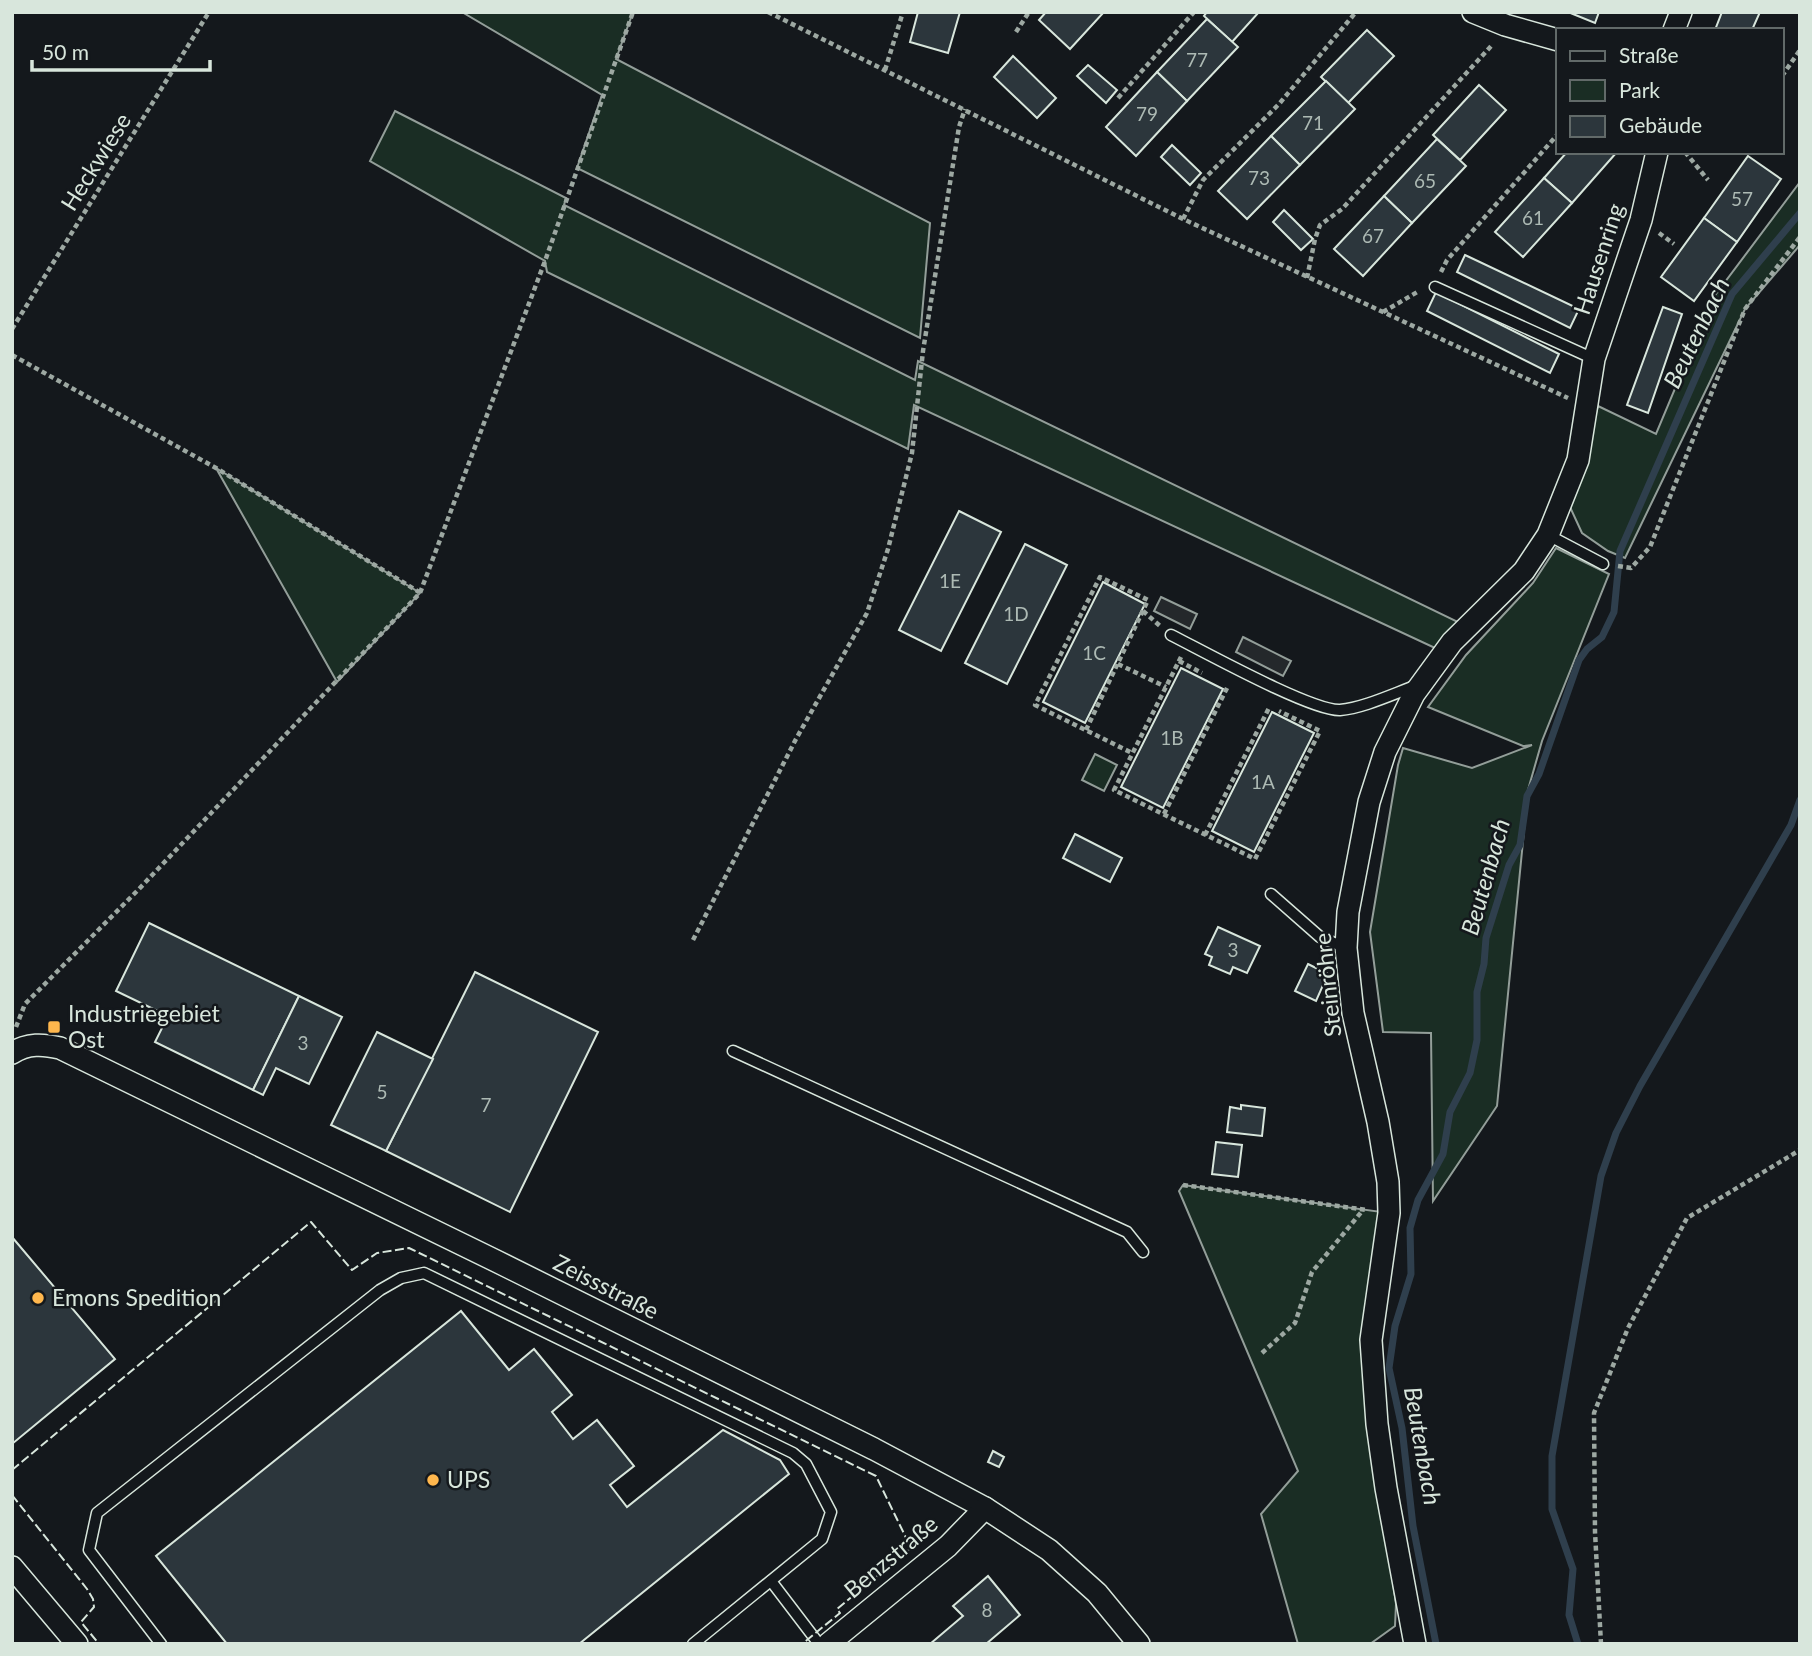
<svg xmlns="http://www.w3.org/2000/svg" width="1812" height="1656" font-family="Lato,sans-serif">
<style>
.green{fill:#1a2d24;stroke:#939e99;stroke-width:2}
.parking{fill:#24282b;stroke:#939e99;stroke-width:2}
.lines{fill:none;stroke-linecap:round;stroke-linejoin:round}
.stream{stroke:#2f3f4d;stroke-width:7}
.building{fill:#2c363c;stroke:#d8e6dc;stroke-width:2}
.lane-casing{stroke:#d8e6dc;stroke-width:13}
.street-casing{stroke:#d8e6dc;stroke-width:24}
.path{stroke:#9da8a2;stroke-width:4.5;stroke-dasharray:5 3.5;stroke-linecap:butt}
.lane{stroke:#14181c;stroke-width:10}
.street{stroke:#14181c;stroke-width:21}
.fence{stroke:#d8e6dc;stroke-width:2;stroke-dasharray:9 3.5;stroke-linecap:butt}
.poi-dot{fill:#ffb74d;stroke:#14181c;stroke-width:2.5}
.labels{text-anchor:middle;stroke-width:5;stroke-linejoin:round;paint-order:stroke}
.number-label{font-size:19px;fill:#adbab4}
.street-label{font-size:23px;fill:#d8e6dc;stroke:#14181c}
.poi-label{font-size:23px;fill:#d8e6dc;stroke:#14181c;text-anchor:start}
.water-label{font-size:24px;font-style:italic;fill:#d8e6dc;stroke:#14181c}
</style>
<rect width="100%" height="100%" fill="#14181c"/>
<g class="green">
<polygon points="462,12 633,12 616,59 930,223 920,338 577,168 602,95"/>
<polygon points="395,111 566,198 564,205 915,380 918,361 1458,622 1435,648 914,405 908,449 547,272 545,261 370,161"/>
<polygon points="1800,182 1800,245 1745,309 1625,558 1608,551 1582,533 1570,507 1598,406 1656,434 1713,298"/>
<polygon points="216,468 420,593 337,682"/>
<polygon points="1556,548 1609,574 1542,741 1528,790 1497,1106 1433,1201 1431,1033 1383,1032 1370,932 1398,765 1403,748 1472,768 1532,745 1523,746 1428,707 1466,655 1533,583"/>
<polygon points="1095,754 1117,765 1104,791 1082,780"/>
<polygon points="1183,1185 1389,1213 1371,1423 1396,1604 1395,1626 1370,1644 1298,1644 1261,1514 1298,1471 1179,1191"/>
</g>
<g class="parking">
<polygon points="1161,597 1197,614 1190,629 1154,611"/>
<polygon points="1243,637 1291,661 1283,676 1236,652"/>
</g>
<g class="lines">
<g class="stream">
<polyline points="1436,1644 1413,1526 1402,1428 1389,1368 1395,1326 1411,1274 1410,1228 1418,1200 1443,1154 1450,1112 1470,1073 1477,1040 1477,992 1484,964 1486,938 1509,865 1520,845 1527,796 1539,774 1579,660 1587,649 1602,637 1614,612 1620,551 1732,294 1800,213"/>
<polyline points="1578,1644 1569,1615 1573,1569 1552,1509 1552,1456 1601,1176 1616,1133 1640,1086 1791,825 1800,800"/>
</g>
</g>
<g class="building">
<polygon points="918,12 960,12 948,53 910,42"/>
<polygon points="1046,12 1104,12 1070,49 1039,20"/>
<polygon points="1207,12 1259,12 1232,42 1204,16"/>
<polygon points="1568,12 1599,12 1595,23"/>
<polygon points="1722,12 1760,12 1752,30 1715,30"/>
<polygon points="1207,19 1238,47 1187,101 1157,72"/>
<polygon points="1367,30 1394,56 1348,103 1321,77"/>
<polygon points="1013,56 1056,98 1037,118 994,77"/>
<polygon points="1088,65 1117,90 1106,103 1077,76"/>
<polygon points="1157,72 1187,101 1136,156 1106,127"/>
<polygon points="1326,81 1355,109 1300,165 1271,136"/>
<polygon points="1479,85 1506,110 1460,160 1433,135"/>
<polygon points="1271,136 1300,165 1247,219 1218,191"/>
<polygon points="1437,139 1466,166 1412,223 1384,196"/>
<polygon points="1172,145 1201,173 1190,185 1161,157"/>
<polygon points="1567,152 1617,152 1572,203 1544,178"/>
<polygon points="1748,156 1781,179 1737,242 1704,218"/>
<polygon points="1544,178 1572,203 1523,257 1495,232"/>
<polygon points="1384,196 1412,223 1363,276 1334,249"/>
<polygon points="1284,210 1313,239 1301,250 1273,222"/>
<polygon points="1704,218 1737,242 1694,301 1661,277"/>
<polygon points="1465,255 1579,309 1570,328 1457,272"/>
<polygon points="1436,292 1559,354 1550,373 1427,311"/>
<polygon points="1663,307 1682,314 1648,413 1627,405"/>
<polygon points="959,511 1001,532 941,651 899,630"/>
<polygon points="1025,544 1067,565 1007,684 965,663"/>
<polygon points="1103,582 1145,604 1085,723 1043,702"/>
<polygon points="1181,668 1223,689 1163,808 1121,787"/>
<polygon points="1272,712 1314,733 1254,852 1212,831"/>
<polygon points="1075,834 1122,858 1110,882 1063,858"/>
<polygon points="149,923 299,996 253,1090 155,1042 168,1016 116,991"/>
<polygon points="1218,927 1260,946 1247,973 1233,967 1230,974 1209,965 1212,957 1205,954"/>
<polygon points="1308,964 1328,974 1316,1001 1295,991"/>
<polygon points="475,972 598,1032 510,1212 386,1151"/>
<polygon points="299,996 342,1017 309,1084 276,1068 263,1095 253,1090"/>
<polygon points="377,1032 433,1059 386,1151 331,1125"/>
<polygon points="1241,1105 1265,1108 1262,1136 1227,1132 1230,1107 1241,1109"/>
<polygon points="1216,1142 1242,1145 1238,1177 1212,1174"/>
<polygon points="12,1237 115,1359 12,1444"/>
<polygon points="461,1311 509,1370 534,1349 572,1395 552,1412 573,1439 597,1420 634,1466 610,1485 627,1507 723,1430 780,1460 789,1474 579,1644 227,1644 156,1556"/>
<polygon points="993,1451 1004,1457 999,1467 988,1462"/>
<polygon points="988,1576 1020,1615 986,1644 930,1644 963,1616 953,1606"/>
</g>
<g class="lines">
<g class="lane-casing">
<g id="lane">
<polyline points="1435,287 1594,359"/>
<polyline points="1548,535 1603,564"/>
<path d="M 1171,635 C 1203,651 1311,711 1340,710 C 1364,708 1395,693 1418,685"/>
<polyline points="1271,894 1320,937 1346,948"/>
<polyline points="733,1051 1127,1232 1143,1252"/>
<polyline points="771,1581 819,1644"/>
<polyline points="161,1644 89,1550 97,1513 380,1290 401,1278 424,1273 793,1453 806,1464 831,1512 822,1539 693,1644"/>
</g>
</g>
<g class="street-casing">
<g id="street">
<polyline points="1473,12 1505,25 1558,40"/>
<polyline points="1674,30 1681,12"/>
<path d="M 12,1053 C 28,1043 43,1044 60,1048 L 496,1261 L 874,1449 L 985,1508 L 1049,1550 L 1097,1593 L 1139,1644"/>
<polyline points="12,1567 77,1644"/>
<polyline points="828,1644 948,1546 985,1508"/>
<polyline points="1415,1644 1386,1488 1377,1424 1371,1340 1389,1213 1388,1182 1378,1122 1353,1013 1346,948 1348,912 1369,802 1385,752 1414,694 1452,642 1524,571 1548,535 1578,460 1594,359 1641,220 1657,152"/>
</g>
</g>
<g class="path">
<polyline points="768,12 1183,219 1568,398"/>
<polyline points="1016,32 1029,12"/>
<polyline points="885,70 903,12"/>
<polyline points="1782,76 1800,50"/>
<polyline points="1118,98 1194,12"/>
<polyline points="1685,152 1708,180"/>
<polyline points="1183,219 1203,180 1279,104 1356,12"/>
<polyline points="1659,233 1674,244"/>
<polyline points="1441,272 1447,260 1558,134"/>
<polyline points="1307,278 1315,239 1320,225 1342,209 1493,44"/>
<polyline points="1383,312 1419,291"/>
<polyline points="12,329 209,12"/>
<polyline points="12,355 216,468 419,592"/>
<polyline points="1618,566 1631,568 1650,547 1745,309 1800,237"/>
<polyline points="1143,611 1160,626"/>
<polyline points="1181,657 1114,790 1255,859 1320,731 1279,711"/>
<polyline points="1179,661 1202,673"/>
<polyline points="1118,664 1166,687"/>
<polyline points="1086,730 1148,600 1100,577 1035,705 1132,753"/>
<polyline points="1164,814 1228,686"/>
<polyline points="1205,835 1270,706"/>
<polyline points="693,940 796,739 867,613 888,549 912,453 923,351 959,127 965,109"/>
<polyline points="16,1027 25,1004 138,890 420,593 545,261 633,12"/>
<polyline points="1183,1185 1367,1210"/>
<polyline points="1262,1353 1295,1323 1312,1272 1363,1210"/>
<polyline points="1601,1644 1595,1532 1594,1413 1628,1328 1687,1218 1800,1150"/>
</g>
<use href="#lane" class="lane"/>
<use href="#street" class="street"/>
<g class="fence">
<polyline points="12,1470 311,1222 352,1270 377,1253 409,1248 876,1476 911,1548 837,1609 840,1613 802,1644"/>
<polyline points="12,1495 87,1589 93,1599 94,1607 81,1622 99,1644"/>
</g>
</g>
<g class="poi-dot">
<rect x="47" y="1020" width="14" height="14" rx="3.5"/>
<circle cx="38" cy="1298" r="7"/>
<circle cx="433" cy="1480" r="7"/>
</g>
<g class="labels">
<g class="number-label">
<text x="1197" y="67">77</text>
<text x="1147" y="121">79</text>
<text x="1313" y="130">71</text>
<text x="1259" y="185">73</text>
<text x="1425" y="188">65</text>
<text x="1742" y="206">57</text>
<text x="1533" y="225">61</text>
<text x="1373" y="243">67</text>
<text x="950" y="588">1E</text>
<text x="1016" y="621">1D</text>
<text x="1094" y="660">1C</text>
<text x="1172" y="745">1B</text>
<text x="1263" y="789">1A</text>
<text x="1233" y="957">3</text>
<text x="303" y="1050">3</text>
<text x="382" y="1099">5</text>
<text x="486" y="1112">7</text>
<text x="987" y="1617">8</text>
</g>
<g class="street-label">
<text transform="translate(96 162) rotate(-58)" y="8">Heckwiese</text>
<text transform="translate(1599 259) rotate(-72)" y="8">Hausenring</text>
<text transform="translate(1328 985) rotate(-96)" y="8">Steinröhre</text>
<text transform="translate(606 1287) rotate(27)" y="8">Zeissstraße</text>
<text transform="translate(891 1557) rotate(-40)" y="8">Benzstraße</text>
</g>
<g class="poi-label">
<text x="68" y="1022">Industriegebiet<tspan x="68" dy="26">Ost</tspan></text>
<text x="52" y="1306">Emons Spedition</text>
<text x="447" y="1488">UPS</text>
</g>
<g class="water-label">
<text transform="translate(1697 333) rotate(-64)" y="8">Beutenbach</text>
<text transform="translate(1486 877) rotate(-74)" y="8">Beutenbach</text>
<text transform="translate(1422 1446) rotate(80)" y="8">Beutenbach</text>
</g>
</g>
<rect width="1812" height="1656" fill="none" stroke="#d8e6dc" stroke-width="28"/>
<rect x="1556" y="28" width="228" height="126" fill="#14181c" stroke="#626a69" stroke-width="2"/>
<rect x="1570" y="51" width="35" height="10" fill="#14181c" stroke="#626a69" stroke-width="2"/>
<text x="1619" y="63" font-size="21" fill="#d8e6dc">Straße</text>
<rect x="1570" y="80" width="35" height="21" fill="#1a2d24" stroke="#626a69" stroke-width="2"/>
<text x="1619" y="98" font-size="21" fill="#d8e6dc">Park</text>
<rect x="1570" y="116" width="35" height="21" fill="#2c363c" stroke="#626a69" stroke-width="2"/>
<text x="1619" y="133" font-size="21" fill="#d8e6dc">Gebäude</text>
<path d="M32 60v10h178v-10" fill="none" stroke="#d8e6dc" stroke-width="3.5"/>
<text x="42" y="60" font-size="21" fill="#d8e6dc" stroke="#14181c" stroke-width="5" paint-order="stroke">50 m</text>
</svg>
